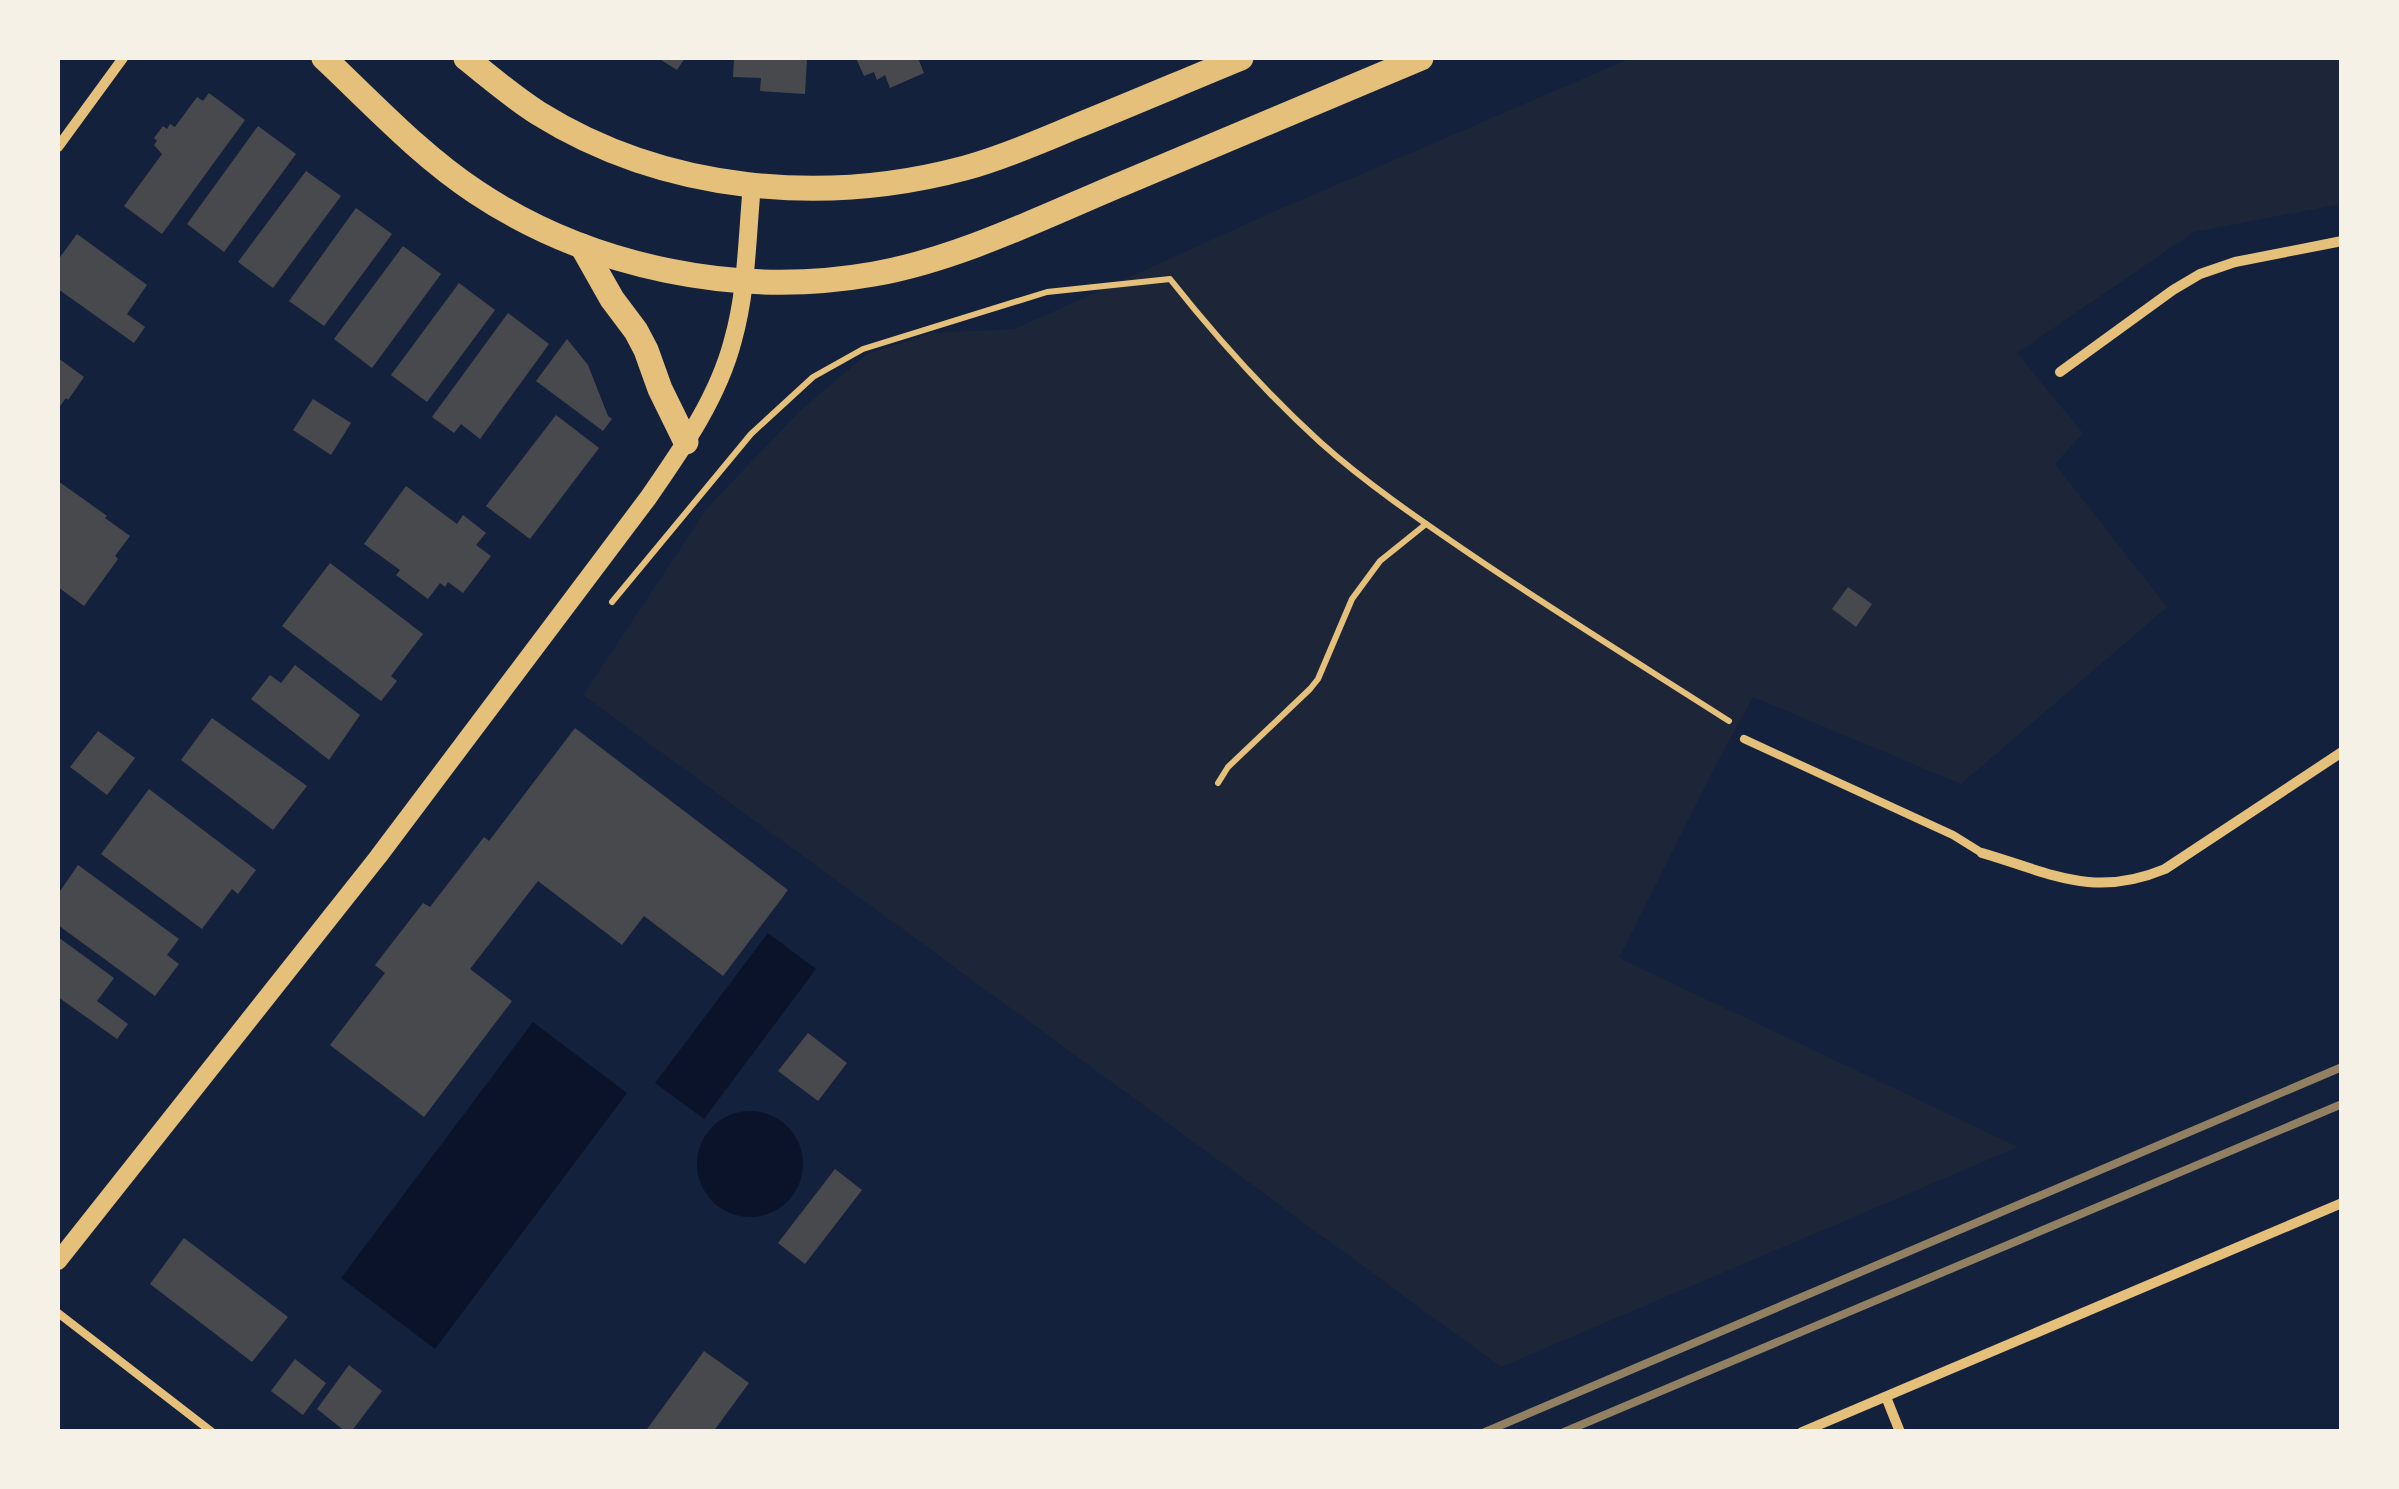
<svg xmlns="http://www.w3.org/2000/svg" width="2399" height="1489" font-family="Cabin,sans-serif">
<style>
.green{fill:#1d2539}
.water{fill:#0b132b}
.building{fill:#48494c}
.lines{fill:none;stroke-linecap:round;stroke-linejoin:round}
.path{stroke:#e5c07b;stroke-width:6}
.service{stroke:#e5c07b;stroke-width:8}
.minor{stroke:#e5c07b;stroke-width:10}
.tertiary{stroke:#e5c07b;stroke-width:18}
.primary{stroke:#e5c07b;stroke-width:25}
.rail{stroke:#918062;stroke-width:8}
</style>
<rect width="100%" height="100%" fill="#14213d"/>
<polygon class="green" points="1631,58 2341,58 2341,204 2194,232 2017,353 2083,433 2055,464 2167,607 1961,784 1753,697 1719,759 1619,958 2018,1147 1501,1367 583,695 708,507 800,411 867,354 932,333 1015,329 1264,216"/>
<g class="water">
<polygon points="768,933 816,969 704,1119 655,1083"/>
<polygon points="533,1022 627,1093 435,1349 341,1278"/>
<circle cx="750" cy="1164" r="53"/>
</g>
<g class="building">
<polygon points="658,58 685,58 677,70"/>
<polygon points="734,58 807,58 805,94 760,91 761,78 733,77"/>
<polygon points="856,58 918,58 924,73 890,88 885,75 877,80 874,72 864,76"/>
<polygon points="209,93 245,120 162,234 124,206 162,154 154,145 157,141 154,138 163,126 167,129 170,124 175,127 197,97 203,101"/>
<polygon points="258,126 296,154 224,252 187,224"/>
<polygon points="306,171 341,196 273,288 238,262"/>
<polygon points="356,208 392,234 324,326 289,301"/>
<polygon points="77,234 147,285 127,314 145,327 134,343 58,289 58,260"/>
<polygon points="403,246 441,274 372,368 334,339"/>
<polygon points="459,283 495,310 427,402 391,375"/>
<polygon points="508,313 549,344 480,439 461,424 454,433 432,417"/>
<polygon points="567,339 588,365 608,416 612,419 603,431 536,381"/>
<polygon points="58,358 84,377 68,400 66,398 58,409"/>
<polygon points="313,399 351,423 331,455 293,430"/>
<polygon points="556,415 599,448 530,539 486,506"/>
<polygon points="58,481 107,516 105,518 130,536 115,556 118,559 84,606 58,587"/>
<polygon points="406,486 457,524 463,515 486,533 476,545 491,556 463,593 448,582 445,587 440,583 428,599 396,575 400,570 364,544"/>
<polygon points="330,563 423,634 391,676 397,681 381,701 282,626"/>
<polygon points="1848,587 1872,604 1856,627 1832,609"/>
<polygon points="295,665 360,715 329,760 251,699 270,675 281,683"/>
<polygon points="212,718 307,786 273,830 181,760"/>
<polygon points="575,728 788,890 723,976 644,916 622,945 538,881 470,969 512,1001 424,1117 330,1045 385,973 375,965 423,903 430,907 484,837 489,841"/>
<polygon points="98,731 135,758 107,795 70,767"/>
<polygon points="149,789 256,870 238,894 232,889 202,929 101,854"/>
<polygon points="78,865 179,939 167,955 179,964 155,996 58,925 58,894"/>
<polygon points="58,937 114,978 97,1001 128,1024 117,1039 58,997"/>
<polygon points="808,1033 847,1063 818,1101 778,1071"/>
<polygon points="835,1169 862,1190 805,1264 778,1243"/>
<polygon points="184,1238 288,1317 252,1362 150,1284"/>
<polygon points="704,1351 749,1383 713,1432 645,1432"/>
<polygon points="295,1359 326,1383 303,1415 271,1391"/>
<polygon points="349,1365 382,1391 351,1432 346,1432 317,1409"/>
</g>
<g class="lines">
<g class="path">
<path d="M 612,602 L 751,434 L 813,377 L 863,349 L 1047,292 L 1170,279 C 1216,337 1265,392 1320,442 C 1367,484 1420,520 1473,556 C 1557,613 1643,666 1729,721"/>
<polyline points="1218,783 1228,767 1310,689 1318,679 1352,599 1380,561 1426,524"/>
</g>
<g class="service">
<polyline points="1744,739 1953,835 1982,853"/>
<polyline points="58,1313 212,1432"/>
</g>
<g class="minor">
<polyline points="58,147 123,58"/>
<polyline points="2060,372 2173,290 2200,274 2235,262 2342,241"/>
<path d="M 1982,853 C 2051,873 2093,899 2165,869 L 2342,752"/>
<polyline points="1886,1397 1900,1432"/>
<polyline points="1802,1432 2342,1203"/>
</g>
<path class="tertiary" d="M 58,1261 L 378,857 L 648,498 C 682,449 718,398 733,340 C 747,291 747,236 752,185"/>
<g class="primary">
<path d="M 324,58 C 373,104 420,155 476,192 C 590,268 739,298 874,274 C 960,259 1049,214 1129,181 C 1226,140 1324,99 1421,58"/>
<path d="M 466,58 C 489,77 513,97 538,113 C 665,192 823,206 965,168 C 1001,158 1037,143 1072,128 C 1129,105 1185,81 1241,58"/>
<polyline points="582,246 612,299 636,331 646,350 660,389 686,442"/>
</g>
<g class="rail">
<polyline points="1485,1432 2342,1067"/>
<polyline points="1564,1432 2342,1104"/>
</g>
</g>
<rect width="2399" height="1489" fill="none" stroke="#f6f1e7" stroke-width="120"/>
</svg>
